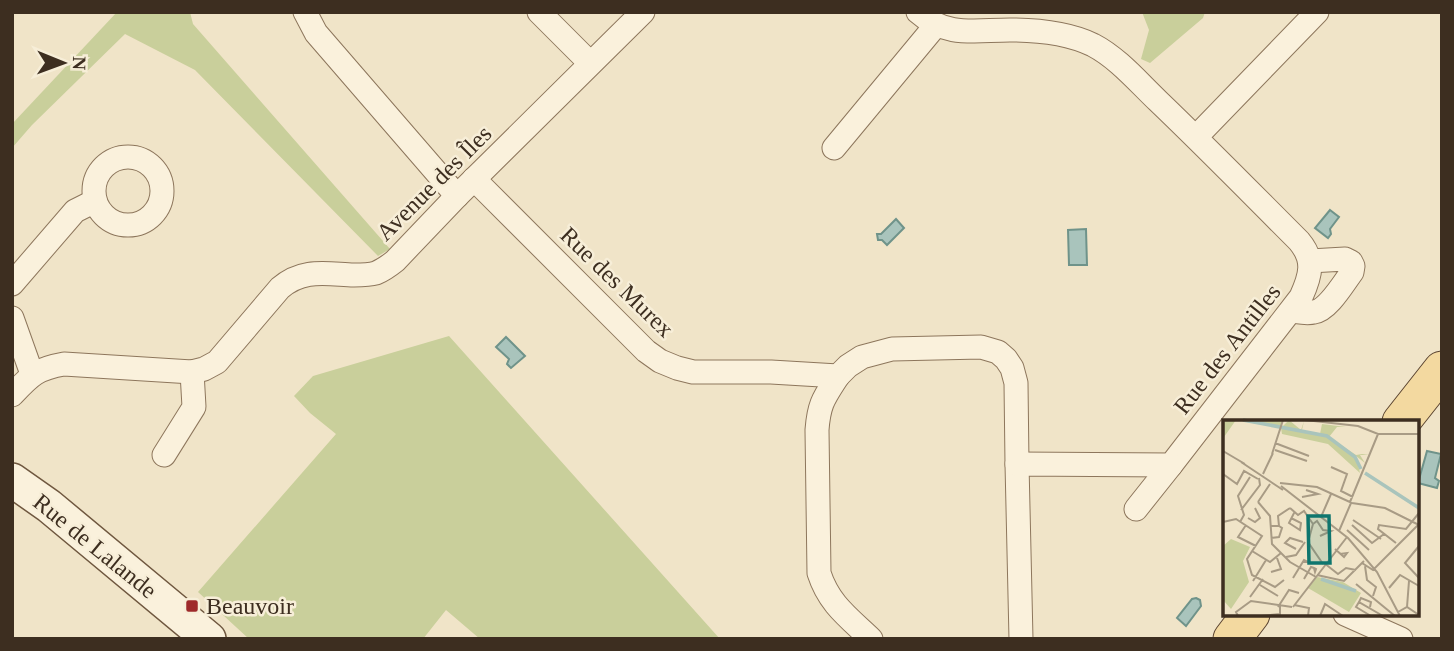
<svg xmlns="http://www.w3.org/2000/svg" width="1454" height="651" font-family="'Times New Roman',serif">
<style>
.green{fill:#c9cf9b}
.water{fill:#a9c4bc;stroke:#6f938a;stroke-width:2}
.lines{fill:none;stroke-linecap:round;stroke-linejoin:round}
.street-casing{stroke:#8d765c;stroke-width:25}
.secondary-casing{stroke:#6f573f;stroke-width:36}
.primary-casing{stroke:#5b4430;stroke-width:39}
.street{stroke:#faf1dc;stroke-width:23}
.secondary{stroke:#faf1dc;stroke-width:33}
.primary{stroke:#f3d9a0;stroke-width:37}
.poi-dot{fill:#9e2a2b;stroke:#f7eed8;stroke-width:2.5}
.labels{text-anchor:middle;stroke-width:5;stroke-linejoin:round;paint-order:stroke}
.street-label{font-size:24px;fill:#3d2e20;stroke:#f7eed8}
.poi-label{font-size:24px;fill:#3d2e20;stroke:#f7eed8;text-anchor:start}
.inset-river{fill:none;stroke:#a9c4bc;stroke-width:3.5}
.inset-road{fill:none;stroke:#a89b85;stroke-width:2}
.view{fill:#0f766e;fill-opacity:0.15;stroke:#0f766e;stroke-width:3.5}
.inset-edge{fill:none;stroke:#3d2e20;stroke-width:3.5}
</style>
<rect width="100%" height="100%" fill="#f0e4c8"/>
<g class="green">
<polygon points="117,12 190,12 193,24 390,249 378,256 195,70 125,34 32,125 12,148 12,124"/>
<polygon points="1142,12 1205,12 1203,18 1150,63 1141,59 1149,30"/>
<polygon points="449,336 720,639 480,639 446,610 423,639 249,639 198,592 336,434 310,413 294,396 313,376"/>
</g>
<g class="water">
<polygon points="1330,210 1339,217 1330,229 1331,234 1328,238 1315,228"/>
<polygon points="896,219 904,228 887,245 882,240 878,240 877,234 881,234"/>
<polygon points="1086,229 1087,265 1069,265 1068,230"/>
<polygon points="506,337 525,356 511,368 507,364 509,359 496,347"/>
<polygon points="1427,451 1441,454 1435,478 1439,481 1437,488 1418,483"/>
<polygon points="1196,598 1200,600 1201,606 1186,626 1177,618 1192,599"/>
</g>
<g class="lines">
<g class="street-casing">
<g id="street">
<polyline points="305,12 316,33 457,196"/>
<polyline points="539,12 590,63"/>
<path d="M 918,12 C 947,38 975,30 1010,30 C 1038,30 1068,33 1093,45 C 1118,58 1138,82 1158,101 C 1206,147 1252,194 1299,241 C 1315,260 1311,275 1301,297 L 1171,465 L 1017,464 L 1021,639"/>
<polyline points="1196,137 1317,12"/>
<polyline points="834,148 936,25"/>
<circle cx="128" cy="191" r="34"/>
<polyline points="474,179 646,351 660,361 677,368 693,372 771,372 838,376 848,366 862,357 892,349 981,347 998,352 1006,359 1012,368 1016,383 1017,464"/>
<polyline points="12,284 75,211 95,201"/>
<path d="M 1291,311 C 1299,312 1307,314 1314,312 C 1328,310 1343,284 1352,272 L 1353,266 L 1351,262 L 1345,259 L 1310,261"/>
<polyline points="12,318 32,374"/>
<path d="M 838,376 C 824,398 819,403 817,430 L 819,573 C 829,604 848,617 871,639"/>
<path d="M 12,395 C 31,375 36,369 64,364 L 192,372 L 204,369 L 217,362 L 280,288 C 303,268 326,274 354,275 C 362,275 369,275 376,273 C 383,270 390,265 395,261 L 457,196 L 643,12"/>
<polyline points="164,455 194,407 192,372"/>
<polyline points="1136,509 1171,465"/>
<polyline points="1345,614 1401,639"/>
</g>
</g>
<g class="secondary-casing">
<polyline id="secondary" points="12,480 49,506 209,639"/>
</g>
<g class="primary-casing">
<g id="primary">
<polyline points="1401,422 1442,370"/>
<polyline points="1232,639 1251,614"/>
</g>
</g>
<use href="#street" class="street"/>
<use href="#secondary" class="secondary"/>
<use href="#primary" class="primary"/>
</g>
<rect class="poi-dot" x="185" y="599" width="14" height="14" rx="3.5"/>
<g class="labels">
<g class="street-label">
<text transform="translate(434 183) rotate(-45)" y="8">Avenue des Îles</text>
<text transform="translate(617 282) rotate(44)" y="8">Rue des Murex</text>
<text transform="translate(1227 349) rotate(-52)" y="8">Rue des Antilles</text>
<text transform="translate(95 546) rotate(39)" y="8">Rue de Lalande</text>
</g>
<g class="poi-label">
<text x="206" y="614">Beauvoir</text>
</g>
</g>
<g transform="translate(1223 420)">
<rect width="196" height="196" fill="#f0e4c8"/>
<path d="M 1,0 L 60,0 L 57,8 L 13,0 L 1,17 ZM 66,0 L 78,10 L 81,1 L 79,10 L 85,14 L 97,14 L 99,4 L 123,7 L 114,7 L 106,17 L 133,35 L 139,34 L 146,35 L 137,35 L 142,43 L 133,36 L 137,53 L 105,24 L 59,14 L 58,8 ZM 8,119 L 27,127 L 20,141 L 26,162 L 8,189 L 0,180 L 0,126 ZM 94,157 L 120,162 L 138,173 L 126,192 L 85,168 Z" fill="#c9cf9b"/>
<path class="inset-river" d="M 20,0 L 104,16 L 132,37 L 138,49M 142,53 L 196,88M 98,159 L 133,171"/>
<path class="inset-road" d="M 82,0 L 135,6 L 155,14 L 196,14M 52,23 L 86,36M 52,30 L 84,41M 0,31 L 22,44M 49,34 L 60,0M 18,42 L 60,70M 108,47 L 124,54 L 118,71 L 130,77M 0,54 L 14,64 L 21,51 L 35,59M 40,54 L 50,33M 57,63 L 94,67 L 129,83 L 162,88 L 196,105M 58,66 L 125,118 L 154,152 L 177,196M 79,77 L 95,74 L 83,70M 35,82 L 47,96 L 49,124 L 67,142 L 93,157M 35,82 L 47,64M 127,82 L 155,14M 67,88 L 75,95 L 81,91 L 90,104M 18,90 L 37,65 L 36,58M 98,97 L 108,74M 25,98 L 32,102 L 37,98 L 32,88M 68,98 L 78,103 L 77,110 L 66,103 L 71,93 L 72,92M 130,100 L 158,119M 0,102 L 13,99 L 39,116 L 24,139 L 29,155 L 52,167 L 61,160M 17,102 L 21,95 L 15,76 L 27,57M 90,104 L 85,122 L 100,144M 90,104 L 94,101 L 100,110 L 108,111 L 97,116M 23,105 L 15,117 L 33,126M 129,105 L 149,123 L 161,114M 47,106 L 56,106 L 55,96 L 67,88M 124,110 L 146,130M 116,111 L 128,83M 48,118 L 56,117 L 59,108 L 56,106M 173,123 L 155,109 L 156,105 L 183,109 L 196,93M 196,126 L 182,143 L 196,158M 73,129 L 62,123 L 67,118 L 80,122M 112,129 L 121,137 L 124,133 L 117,134M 29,131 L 47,142 L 58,133M 63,137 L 73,135 L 82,122M 101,143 L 115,154 L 123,148 L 133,150M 139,143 L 150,150 L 195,105M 142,146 L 144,160 L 153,167 L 150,176M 48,152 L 58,149 L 54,138M 94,155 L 121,161 L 141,141M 70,158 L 81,140 L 85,142 L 80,142M 81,159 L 88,147 L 91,148 L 93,149 L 92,152 L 91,148M 30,161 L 43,140M 133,164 L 172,196M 37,165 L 55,176M 166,168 L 177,155 L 196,166M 27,177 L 40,159M 136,182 L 133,187 L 148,196M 71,185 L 86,188 L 85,196M 55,187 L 66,170 L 76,173M 70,187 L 124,117M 147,187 L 148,182 L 138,178 L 136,182 L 160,196M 184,187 L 186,161M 175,192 L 184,187 L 196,195M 15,196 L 13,192 L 28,181 L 69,187M 39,196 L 57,194 L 57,184M 97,196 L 102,184 L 120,196"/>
<path class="view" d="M 85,96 L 106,96 L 107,143 L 86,143 Z"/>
<rect width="196" height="196" class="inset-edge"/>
</g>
<rect width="1454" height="651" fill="none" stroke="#3d2e20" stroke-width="28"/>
<g transform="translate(63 63) rotate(91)" stroke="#f7eed8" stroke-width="5" paint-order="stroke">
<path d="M0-5L12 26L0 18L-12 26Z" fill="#3d2e20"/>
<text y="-10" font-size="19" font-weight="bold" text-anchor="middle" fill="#3d2e20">N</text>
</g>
</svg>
